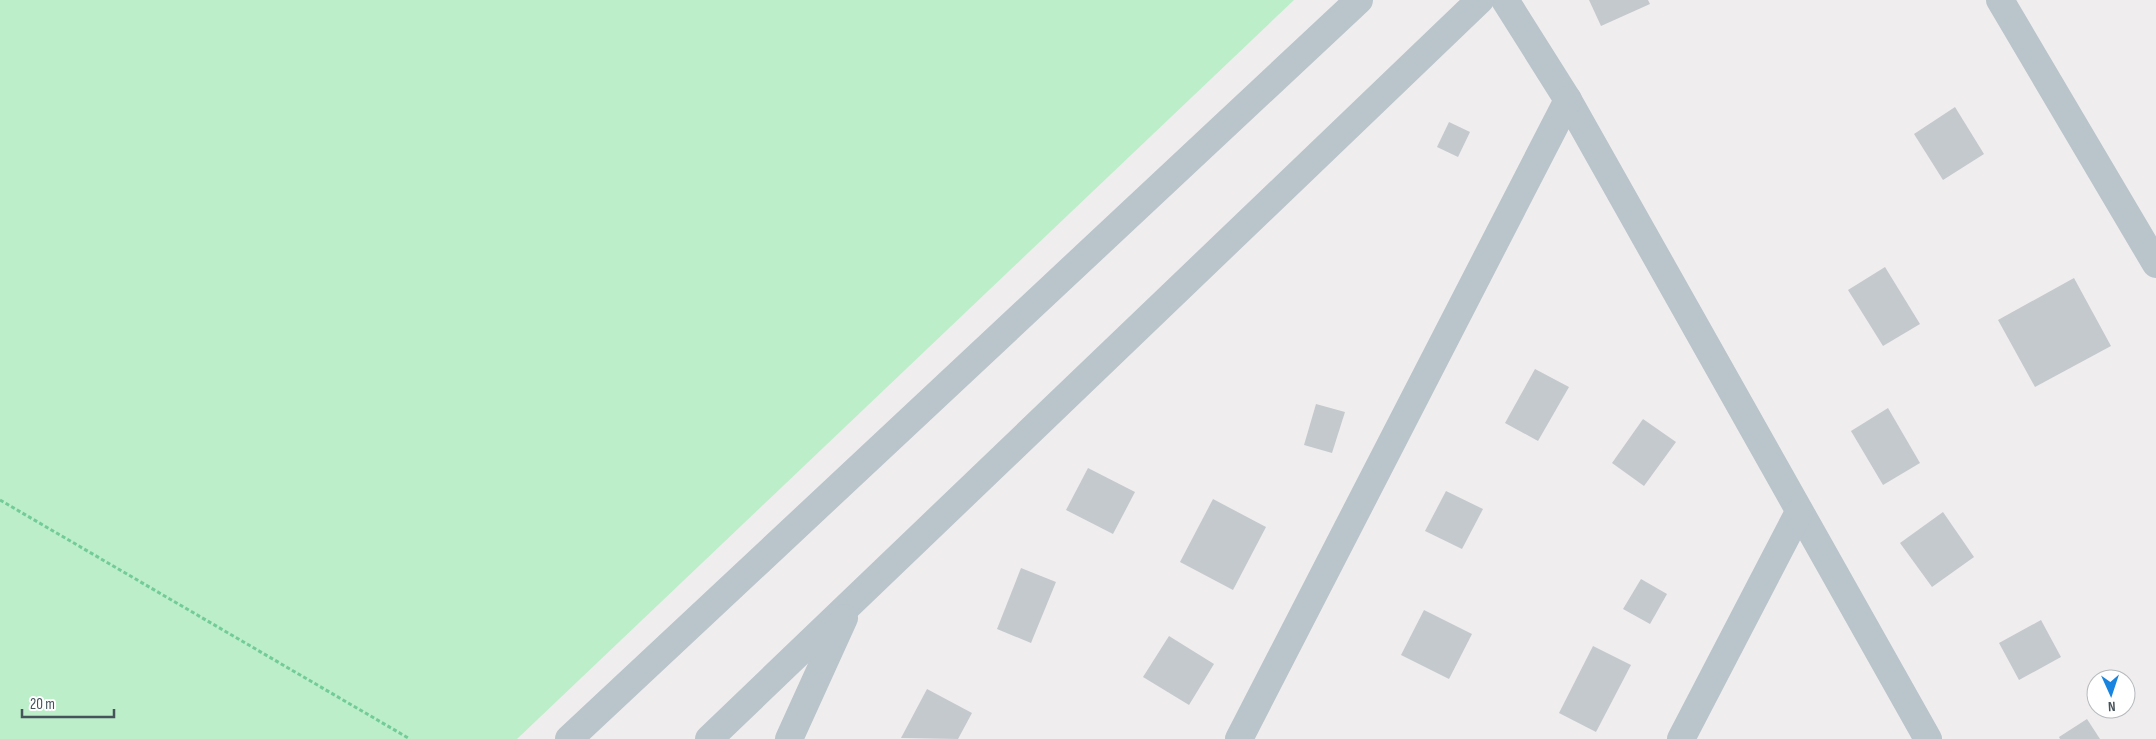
<svg xmlns="http://www.w3.org/2000/svg" width="2156" height="739" font-family="'Sofia Sans Condensed',sans-serif">
<style>
.green{fill:#bbeec9}
.building{fill:#c4c9cd}
.lines{fill:none;stroke-linecap:round;stroke-linejoin:round}
.path{stroke:#73cc97;stroke-width:3;stroke-dasharray:4 2.5;stroke-linecap:butt}
.minor{stroke:#b9c4cb;stroke-width:28}
</style>
<rect width="100%" height="100%" fill="#f0edee"/>
<polygon class="green" points="0,0 1294,0 517,739 0,739"/>
<g class="building">
<polygon points="1589,0 1648,0 1650,4 1601,26"/>
<polygon points="1955,107 1984,154 1943,180 1914,134"/>
<polygon points="1449,122 1470,132 1458,157 1437,147"/>
<polygon points="1885,267 1920,324 1883,346 1848,290"/>
<polygon points="2074,278 2111,346 2035,387 1998,320"/>
<polygon points="1535,369 1569,387 1538,441 1505,423"/>
<polygon points="1316,404 1345,412 1332,453 1304,445"/>
<polygon points="1888,408 1920,463 1883,485 1851,431"/>
<polygon points="1643,419 1676,442 1644,486 1612,463"/>
<polygon points="1088,468 1135,492 1113,534 1066,510"/>
<polygon points="1446,491 1483,509 1462,549 1425,531"/>
<polygon points="1213,499 1266,527 1233,590 1180,562"/>
<polygon points="1943,512 1974,557 1932,587 1900,543"/>
<polygon points="1021,568 1056,582 1031,643 997,629"/>
<polygon points="1641,579 1667,594 1650,624 1623,609"/>
<polygon points="1424,610 1472,634 1449,679 1401,655"/>
<polygon points="2041,620 2061,657 2019,680 1999,643"/>
<polygon points="1169,636 1214,664 1189,705 1143,677"/>
<polygon points="1593,646 1631,665 1596,732 1559,713"/>
<polygon points="927,689 972,713 958,739 901,738"/>
<polygon points="2087,719 2100,739 2060,739 2059,737"/>
</g>
<g class="lines">
<polyline class="path" points="0,500 410,739"/>
<g class="minor">
<polyline points="1505,0 1568,100 1928,739"/>
<polyline points="2000,0 2156,264"/>
<polyline points="569,739 1359,0"/>
<polyline points="709,739 1480,0"/>
<polyline points="789,739 844,618"/>
<polyline points="1239,739 1568,100"/>
<polyline points="1681,739 1799,512"/>
</g>
</g>
<g transform="translate(2111 694) rotate(177)"><circle r="24" fill="#ffffff" stroke="#b5babd"/>
<path d="M0-4L9 19L0 12L-9 19Z" fill="#1984df"/>
<text y="-8" font-size="14" font-weight="bold" text-anchor="middle" fill="#46535b">N</text>
</g>
<path d="M22 709v8h92v-8" fill="none" stroke="#46535b" stroke-width="2.5"/>
<text x="30" y="709" font-size="15" fill="#46535b" stroke="#ffffff" stroke-width="4" paint-order="stroke">20 m</text>
</svg>
